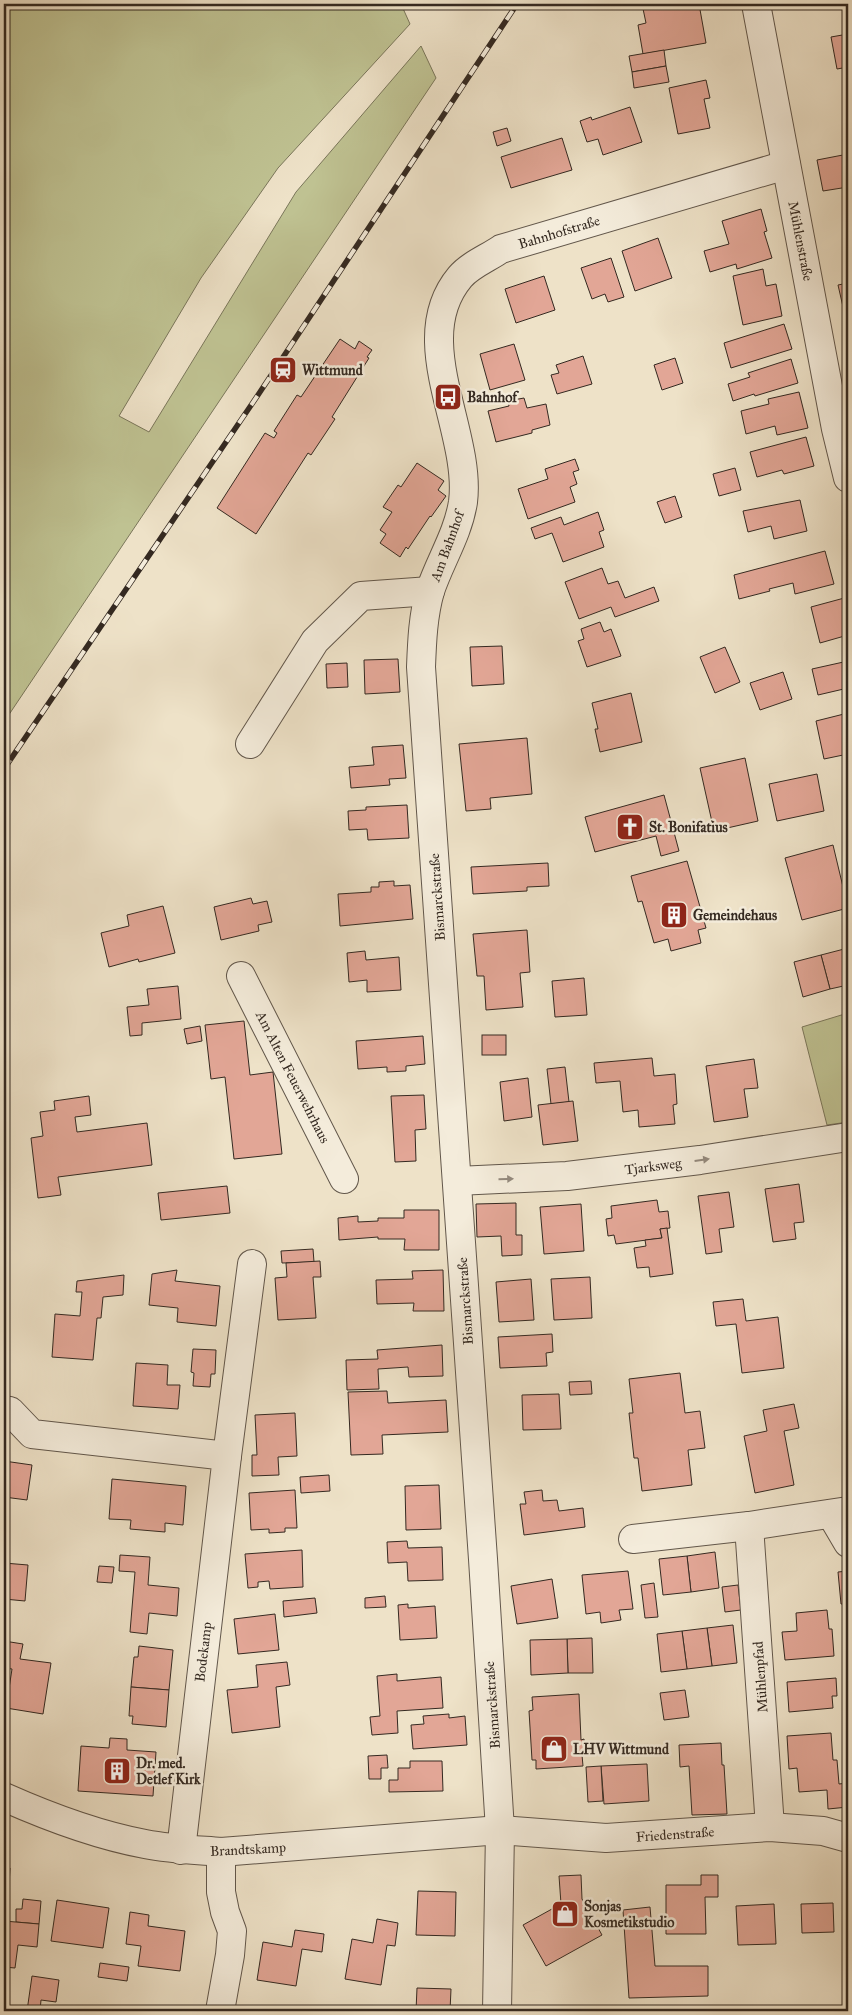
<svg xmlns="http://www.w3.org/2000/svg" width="852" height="2015" font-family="'IM FELL Great Primer',serif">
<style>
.green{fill:#bfc292;stroke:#7a765a}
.building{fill:#e2a696;stroke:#342921}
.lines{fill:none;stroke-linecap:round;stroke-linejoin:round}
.minor-casing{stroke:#62574b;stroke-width:30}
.minor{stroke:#f4ecdb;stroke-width:28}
.rail-casing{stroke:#342921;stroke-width:5.5}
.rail{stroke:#f4ecdb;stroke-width:4;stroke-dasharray:11;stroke-linecap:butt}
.oneway{fill:#948a7e}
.labels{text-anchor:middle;stroke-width:5;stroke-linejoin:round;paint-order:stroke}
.street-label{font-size:14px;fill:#342921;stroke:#f4ecdb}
.poi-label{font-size:14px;font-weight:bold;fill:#342921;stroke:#f4ecdb;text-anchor:start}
</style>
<rect width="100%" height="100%" fill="#eee2c8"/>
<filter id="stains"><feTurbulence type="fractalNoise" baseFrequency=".004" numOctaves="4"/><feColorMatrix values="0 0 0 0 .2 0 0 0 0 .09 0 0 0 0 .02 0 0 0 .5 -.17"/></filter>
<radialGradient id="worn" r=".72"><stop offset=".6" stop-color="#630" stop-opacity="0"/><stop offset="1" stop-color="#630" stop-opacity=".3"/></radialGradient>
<g class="green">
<polygon points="4,4 401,4 410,24 278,168 201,278 119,416 149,432 296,192 421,46 436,78 4,722"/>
<polygon points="848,1013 848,1122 827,1125 802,1027"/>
</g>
<g class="building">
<polygon points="642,4 699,4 706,43 643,54 638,25 646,23"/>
<polygon points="848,34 848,67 837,69 831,37"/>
<polygon points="664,50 666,66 632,72 629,56"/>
<polygon points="666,66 669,82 634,88 632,72"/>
<polygon points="706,80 710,98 704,99 710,128 678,134 669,88"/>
<polygon points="630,107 642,142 603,155 598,139 587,142 580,121 591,117 592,120"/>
<polygon points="507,128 511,141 497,146 493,132"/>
<polygon points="562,138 572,170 511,188 501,157"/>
<polygon points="848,154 848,187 823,191 817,160"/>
<polygon points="761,209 767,231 764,232 772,258 737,269 736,264 710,272 704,251 729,244 722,221"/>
<polygon points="658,238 672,278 635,291 622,251"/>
<polygon points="611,258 624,297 608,302 605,294 592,299 581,268"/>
<polygon points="763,269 766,286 776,284 782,316 743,325 733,276"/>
<polygon points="544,276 555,310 516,323 505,289"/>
<polygon points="848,283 848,319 846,320 838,285"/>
<polygon points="784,324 792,349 731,368 724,343"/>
<polygon points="340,339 355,349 359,341 372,350 367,357 369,358 332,417 335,419 311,455 308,453 256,534 217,508 265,433 274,438 277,433 274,431 297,395 301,397"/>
<polygon points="514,344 525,380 490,390 480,354"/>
<polygon points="583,356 592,384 557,394 551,375 559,373 556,365"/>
<polygon points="675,358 683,383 662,390 654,365"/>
<polygon points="791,359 798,383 755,396 754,394 733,401 728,384 750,377 748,373"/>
<polygon points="799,392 808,428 777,435 775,426 746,434 741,411 769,404 768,399"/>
<polygon points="524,398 527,408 546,404 550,425 532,430 532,433 496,442 488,411 509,406 508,401"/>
<polygon points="806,437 814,466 784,474 782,470 757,477 750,452"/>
<polygon points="575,459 579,470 573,472 577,484 570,487 575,502 528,519 518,489 548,479 545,469"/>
<polygon points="417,463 444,481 438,490 446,496 431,517 430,516 408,549 406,547 400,557 380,543 386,534 380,530 392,512 383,507 398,485 401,487"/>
<polygon points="735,468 741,490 719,496 713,474"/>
<polygon points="675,496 682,517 665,523 657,502"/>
<polygon points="800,500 807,531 774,539 771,526 748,532 743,511"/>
<polygon points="598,512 604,530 599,532 604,547 563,562 552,533 535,539 531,528 561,517 564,525"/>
<polygon points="825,551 834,584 795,594 793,583 769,589 770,591 739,599 734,575"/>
<polygon points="602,568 608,584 618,581 625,598 654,587 659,601 615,617 611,607 579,619 565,582"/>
<polygon points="848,597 848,635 820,643 811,607"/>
<polygon points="600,622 604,632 611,629 621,656 587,667 578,641 584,639 581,629"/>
<polygon points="502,646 504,684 472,686 470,647"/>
<polygon points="725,647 740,682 715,693 700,657"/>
<polygon points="398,659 400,692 365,694 364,660"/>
<polygon points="848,661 848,688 818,695 812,669"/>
<polygon points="347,663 348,687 327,688 326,664"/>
<polygon points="783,672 792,699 760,710 750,683"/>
<polygon points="631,693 642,742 600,752 595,729 598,729 592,703"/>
<polygon points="848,713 848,754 824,759 816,721"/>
<polygon points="527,738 532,794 490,798 491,809 466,811 459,744"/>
<polygon points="403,745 406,778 389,779 390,785 351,788 349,767 374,765 372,747"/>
<polygon points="745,758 758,821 714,831 700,768"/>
<polygon points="817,774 824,811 777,821 769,784"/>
<polygon points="664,795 679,851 661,856 656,836 595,852 585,817"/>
<polygon points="407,805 409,838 368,840 367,829 349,830 348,811 366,810 366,807"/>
<polygon points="833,845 848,908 802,920 785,858"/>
<polygon points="687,861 706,928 698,930 701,943 671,951 668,939 654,943 642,901 638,902 631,876"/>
<polygon points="548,863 549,886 527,887 527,891 473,894 471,867"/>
<polygon points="394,881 394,886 410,885 413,919 340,926 338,894 371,892 371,887 379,887 379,882"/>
<polygon points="251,898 253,904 267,901 272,922 258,925 259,931 221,940 214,907"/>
<polygon points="163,906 175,953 139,962 138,959 109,967 101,933 129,926 127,915"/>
<polygon points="527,930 530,972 520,973 523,1007 486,1010 484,976 477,976 473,934"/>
<polygon points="848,948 848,985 830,989 821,955"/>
<polygon points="365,951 366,960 399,957 401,990 367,992 367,980 349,982 347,953"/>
<polygon points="821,955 830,989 803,997 794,962"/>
<polygon points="584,978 587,1015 555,1017 552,981"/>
<polygon points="178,986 181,1019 142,1023 142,1035 130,1036 127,1007 149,1005 147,989"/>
<polygon points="244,1021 250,1075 273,1072 282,1154 234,1159 225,1077 211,1079 205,1025"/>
<polygon points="200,1026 202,1041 187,1044 184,1029"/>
<rect x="482" y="1035" width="24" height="20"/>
<polygon points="423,1036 425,1064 406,1066 406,1071 387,1072 387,1067 358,1069 356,1041"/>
<polygon points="652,1058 654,1076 675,1074 677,1104 673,1105 675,1124 639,1127 638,1110 623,1112 620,1081 596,1083 594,1063"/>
<polygon points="754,1059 758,1088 744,1089 748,1117 714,1122 706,1066"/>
<polygon points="565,1067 569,1102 551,1104 547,1069"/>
<polygon points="528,1078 532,1117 504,1121 500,1082"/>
<polygon points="424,1095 426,1129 415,1130 416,1161 395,1162 391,1096"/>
<polygon points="89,1096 91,1115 75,1117 77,1132 147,1123 152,1165 58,1177 61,1195 38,1198 31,1138 43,1136 40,1112 55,1110 54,1101"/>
<polygon points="573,1101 578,1141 543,1145 538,1105"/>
<polygon points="799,1184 804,1222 794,1223 796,1239 773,1242 765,1189"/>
<polygon points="227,1186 230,1213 161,1220 158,1193"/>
<polygon points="729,1192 734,1227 719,1229 722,1252 706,1254 698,1196"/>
<polygon points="657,1200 659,1212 668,1211 670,1228 660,1229 662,1238 616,1244 614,1235 608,1236 606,1219 612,1218 611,1206"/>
<polygon points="516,1203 516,1235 522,1235 522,1255 502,1256 501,1236 477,1237 476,1204"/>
<polygon points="581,1204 584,1251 544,1254 540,1207"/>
<polygon points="404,1210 439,1210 439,1250 404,1250 405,1239 378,1239 378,1237 339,1240 338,1218 358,1216 358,1222 378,1221 378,1218 404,1218"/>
<polygon points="667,1228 673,1274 650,1277 649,1267 637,1268 634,1248 646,1246 645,1240 662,1238 660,1229"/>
<polygon points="313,1249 314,1262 282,1263 281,1251"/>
<polygon points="320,1261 321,1277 313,1277 316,1318 278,1320 275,1278 287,1277 286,1263"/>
<polygon points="177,1270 175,1281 220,1286 216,1326 177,1322 178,1308 149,1305 152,1274"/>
<polygon points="443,1270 444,1311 413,1311 414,1303 377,1304 376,1280 413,1279 412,1271"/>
<polygon points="124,1275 123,1295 103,1297 101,1318 97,1318 93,1360 52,1357 55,1314 80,1316 82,1292 76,1292 77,1281"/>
<polygon points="590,1277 592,1318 554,1320 551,1279"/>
<polygon points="531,1279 534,1320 499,1322 496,1282"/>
<polygon points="743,1299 746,1321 778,1317 784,1368 742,1373 736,1324 716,1326 713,1302"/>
<polygon points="552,1334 553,1352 546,1353 547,1366 500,1368 498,1337"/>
<polygon points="442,1345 443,1376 409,1377 408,1367 378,1369 379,1389 347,1390 346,1360 378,1359 377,1350"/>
<polygon points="193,1349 216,1350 215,1374 211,1374 210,1387 193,1386 194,1373 191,1372"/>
<polygon points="136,1363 168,1365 167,1385 180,1385 178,1409 133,1406"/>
<polygon points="680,1373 685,1413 700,1411 705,1448 688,1450 692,1485 642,1491 638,1458 634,1458 629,1413 633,1413 629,1379"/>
<polygon points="591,1381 592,1394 570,1395 569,1382"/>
<polygon points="387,1391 388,1403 446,1400 448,1432 382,1435 383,1454 351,1455 348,1392"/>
<polygon points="559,1394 561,1429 523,1430 522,1395"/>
<polygon points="794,1404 799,1428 784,1431 794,1485 755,1493 744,1436 767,1431 763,1410"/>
<polygon points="295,1413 297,1456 278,1457 279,1475 252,1476 252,1455 257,1455 255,1415"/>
<polygon points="4,1461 32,1465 27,1500 4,1497"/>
<polygon points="329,1475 330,1491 301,1493 300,1477"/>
<polygon points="112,1479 186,1486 183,1525 165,1523 165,1532 130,1529 131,1520 109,1519"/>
<polygon points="439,1485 441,1529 406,1530 405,1486"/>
<polygon points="295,1490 297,1528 285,1528 285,1532 269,1533 269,1529 251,1530 249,1493"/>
<polygon points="542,1490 543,1501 557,1500 559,1511 583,1508 585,1527 524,1535 520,1504 526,1504 524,1492"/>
<polygon points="407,1541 408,1548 442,1547 443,1580 408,1581 407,1562 388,1563 387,1542"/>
<polygon points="302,1550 303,1587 270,1589 269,1581 258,1582 258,1587 248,1588 245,1554"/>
<polygon points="715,1552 719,1588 691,1592 687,1556"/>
<polygon points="120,1555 150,1557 148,1585 179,1588 177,1616 149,1613 147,1634 130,1632 135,1572 119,1571"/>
<polygon points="687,1556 691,1592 663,1595 659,1559"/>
<polygon points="4,1563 28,1565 25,1601 4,1599"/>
<polygon points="99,1566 114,1567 112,1583 97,1582"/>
<polygon points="628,1571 633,1609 619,1610 621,1620 601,1623 600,1612 586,1614 582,1575"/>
<polygon points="848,1571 848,1604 841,1604 838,1572"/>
<polygon points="552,1579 558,1618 517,1624 511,1586"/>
<polygon points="654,1583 658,1617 645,1618 641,1585"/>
<polygon points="738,1585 741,1610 725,1612 722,1587"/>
<polygon points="385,1596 386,1607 365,1608 365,1598"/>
<polygon points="315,1598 317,1613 284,1617 283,1601"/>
<polygon points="408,1604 408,1608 435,1606 437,1638 400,1640 398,1605"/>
<polygon points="827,1610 829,1629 832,1629 834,1656 785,1660 782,1632 797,1631 796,1613"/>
<polygon points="275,1614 279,1650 238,1654 234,1619"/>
<polygon points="733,1625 737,1663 712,1666 707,1628"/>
<polygon points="707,1628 712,1666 687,1669 682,1631"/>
<polygon points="682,1631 687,1669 661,1672 657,1634"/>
<polygon points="592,1638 593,1673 568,1673 567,1639"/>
<polygon points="567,1639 568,1673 531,1675 530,1640"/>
<polygon points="4,1641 23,1644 20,1659 51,1663 43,1714 6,1708 12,1669 4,1668"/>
<polygon points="139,1646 173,1650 169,1690 131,1687 134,1657 138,1657"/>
<polygon points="287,1662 290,1685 276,1687 280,1727 232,1733 227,1690 258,1687 256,1665"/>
<polygon points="397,1674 397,1681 441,1677 443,1708 397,1711 398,1733 372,1735 370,1717 380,1716 377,1676"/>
<polygon points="836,1678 837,1696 832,1696 833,1708 789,1712 787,1682"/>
<polygon points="131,1687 169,1690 166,1727 132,1724 133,1716 129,1716"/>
<polygon points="685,1690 689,1717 664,1720 660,1693"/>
<polygon points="579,1694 581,1740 584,1739 585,1755 582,1755 583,1766 536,1769 536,1760 532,1760 529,1711 533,1710 532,1697"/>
<polygon points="449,1714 449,1718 465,1716 467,1745 413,1749 411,1725 424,1724 423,1716"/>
<polygon points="831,1733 833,1760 837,1760 839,1784 848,1783 848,1807 828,1809 827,1790 799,1792 797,1768 789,1769 787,1736"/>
<polygon points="110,1738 127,1739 127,1750 156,1752 153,1796 78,1791 81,1746 109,1748"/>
<polygon points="721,1743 722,1765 724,1765 727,1814 692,1815 689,1766 680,1767 679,1745"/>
<polygon points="387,1755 388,1768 381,1768 381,1779 369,1779 368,1756"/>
<polygon points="410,1761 442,1761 443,1791 389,1792 389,1780 398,1780 398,1768 410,1768"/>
<polygon points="647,1764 649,1801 604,1804 601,1766"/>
<polygon points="601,1766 603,1801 588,1802 586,1767"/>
<polygon points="4,1868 10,1868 8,1903 4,1902"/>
<polygon points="581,1875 582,1899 602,1935 546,1966 523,1925 561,1904 559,1876"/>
<polygon points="701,1875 718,1875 718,1897 705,1897 706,1934 666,1934 666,1885 701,1885"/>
<polygon points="418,1891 456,1892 455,1936 416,1935"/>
<polygon points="23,1899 41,1901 39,1924 16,1922 16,1909 22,1909"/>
<polygon points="57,1900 109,1908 103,1948 51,1941"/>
<polygon points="833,1903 834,1932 802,1933 801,1904"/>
<polygon points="774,1904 776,1944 738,1945 736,1906"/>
<polygon points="650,1907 655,1966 708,1966 708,1996 629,1998 623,1910"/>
<polygon points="130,1912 149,1915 148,1926 185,1931 180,1971 138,1966 141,1946 126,1944"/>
<polygon points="377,1919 398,1923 395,1946 387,1945 381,1985 345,1979 352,1939 373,1943"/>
<polygon points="4,1921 39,1924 37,1947 18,1945 15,1968 4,1967"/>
<polygon points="295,1930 324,1934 322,1952 302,1949 296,1986 257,1980 263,1942 292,1947"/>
<polygon points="100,1963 129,1967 127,1981 98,1977"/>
<polygon points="32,1976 59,1980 56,2002 41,2000 40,2011 27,2011"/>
<polygon points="417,1988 451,1989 450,2011 416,2011"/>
</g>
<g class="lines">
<g class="minor-casing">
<g id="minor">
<polyline points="756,4 836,429 848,478"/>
<polyline points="250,744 315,641 361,596 430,591"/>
<polyline points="241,976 344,1179"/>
<polyline points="457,1181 567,1176 700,1160 848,1137"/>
<polyline points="4,1410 10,1411 32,1434 227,1456 181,1850"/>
<polyline points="227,1456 252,1264"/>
<polyline points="831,1514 848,1543"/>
<polyline points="633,1539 749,1526"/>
<path d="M 4,1797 C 49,1817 97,1835 145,1844 C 170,1849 196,1850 221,1852 L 500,1830 L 606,1838 L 770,1827 L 823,1831 L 848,1838"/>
<polyline points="770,1827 749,1526 848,1511"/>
<polyline points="220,2011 230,1955 232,1931 225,1912 221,1892 221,1852"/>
<path d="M 497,2011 L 500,1830 L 483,1559 L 421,667 C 422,641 423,616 430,591 C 440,561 458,534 463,502 C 472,431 407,340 460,277 C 470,265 488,258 501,249 L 786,165"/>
</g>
</g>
<use href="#minor" class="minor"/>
<g class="rail-casing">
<polyline id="rail" points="4,769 258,395 517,4"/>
</g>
<use href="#rail" class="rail"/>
</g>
<defs><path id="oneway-solid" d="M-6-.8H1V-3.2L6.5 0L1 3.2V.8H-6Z" transform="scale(1.25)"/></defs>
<g class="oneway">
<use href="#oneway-solid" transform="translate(702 1160) rotate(-8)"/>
<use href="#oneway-solid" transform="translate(506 1179) rotate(-2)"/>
</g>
<defs>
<g id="station-square" transform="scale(1.4375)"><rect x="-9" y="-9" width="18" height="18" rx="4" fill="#8f2418" stroke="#f4ecdb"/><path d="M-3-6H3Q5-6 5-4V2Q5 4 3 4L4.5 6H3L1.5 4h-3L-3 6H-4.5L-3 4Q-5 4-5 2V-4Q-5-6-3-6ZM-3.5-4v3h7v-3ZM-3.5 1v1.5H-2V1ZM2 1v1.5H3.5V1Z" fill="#fff"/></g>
<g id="bus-square" transform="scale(1.4375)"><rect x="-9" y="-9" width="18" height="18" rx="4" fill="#8f2418" stroke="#f4ecdb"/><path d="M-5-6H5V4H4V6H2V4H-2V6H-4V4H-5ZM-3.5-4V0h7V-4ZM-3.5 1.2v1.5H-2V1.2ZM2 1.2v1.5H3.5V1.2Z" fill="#fff"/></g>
<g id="church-square" transform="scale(1.4375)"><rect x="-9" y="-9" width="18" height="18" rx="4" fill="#8f2418" stroke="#f4ecdb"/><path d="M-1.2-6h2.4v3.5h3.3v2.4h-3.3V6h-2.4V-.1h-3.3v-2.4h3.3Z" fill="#fff"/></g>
<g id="building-square" transform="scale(1.4375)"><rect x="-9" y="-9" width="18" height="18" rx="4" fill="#8f2418" stroke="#f4ecdb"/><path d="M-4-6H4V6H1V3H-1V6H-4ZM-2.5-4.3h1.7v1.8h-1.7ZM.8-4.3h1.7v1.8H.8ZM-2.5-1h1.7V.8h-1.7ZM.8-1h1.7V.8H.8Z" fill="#fff"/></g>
<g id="shop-square" transform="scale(1.4375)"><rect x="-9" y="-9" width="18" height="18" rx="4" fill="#8f2418" stroke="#f4ecdb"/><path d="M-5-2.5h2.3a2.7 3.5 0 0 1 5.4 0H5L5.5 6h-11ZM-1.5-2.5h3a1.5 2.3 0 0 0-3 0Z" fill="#fff"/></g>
</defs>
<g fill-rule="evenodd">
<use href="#station-square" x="283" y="370"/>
<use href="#bus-square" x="448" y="397"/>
<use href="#church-square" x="630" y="827"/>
<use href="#building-square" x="674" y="915"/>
<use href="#shop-square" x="554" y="1749"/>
<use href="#building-square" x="117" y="1771"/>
<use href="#shop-square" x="565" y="1914"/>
</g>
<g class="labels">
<g class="street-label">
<text transform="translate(559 232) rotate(-17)" y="5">Bahnhofstraße</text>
<text transform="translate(801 241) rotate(79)" y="5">Mühlenstraße</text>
<text transform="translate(447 546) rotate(-70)" y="5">Am Bahnhof</text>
<text transform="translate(437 897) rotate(-94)" y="5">Bismarckstraße</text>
<text transform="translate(293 1077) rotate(63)" y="5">Am Alten Feuerwehrhaus</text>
<text transform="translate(653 1166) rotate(-7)" y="5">Tjarksweg</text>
<text transform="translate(465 1301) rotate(-94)" y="5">Bismarckstraße</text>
<text transform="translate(203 1652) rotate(-83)" y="5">Bodekamp</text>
<text transform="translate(760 1677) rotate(-94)" y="5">Mühlenpfad</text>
<text transform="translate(492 1705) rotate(-94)" y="5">Bismarckstraße</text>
<text transform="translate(675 1834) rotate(-4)" y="5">Friedenstraße</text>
<text transform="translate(248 1849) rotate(-3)" y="5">Brandtskamp</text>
</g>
<g class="poi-label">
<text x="302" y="375">Wittmund</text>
<text x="467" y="402">Bahnhof</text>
<text x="649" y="832">St. Bonifatius</text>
<text x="693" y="920">Gemeindehaus</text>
<text x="573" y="1754">LHV Wittmund</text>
<text x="136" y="1768">Dr. med.<tspan x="136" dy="16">Detlef Kirk</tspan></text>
<text x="584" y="1911">Sonjas<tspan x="584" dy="16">Kosmetikstudio</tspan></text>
</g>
</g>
<rect width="852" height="2015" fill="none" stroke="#eee2c8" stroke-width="20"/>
<rect x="5" y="5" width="842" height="2005" fill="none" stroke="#342921" stroke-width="2.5"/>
<rect x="10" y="10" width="832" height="1995" fill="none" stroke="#342921"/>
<rect width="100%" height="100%" filter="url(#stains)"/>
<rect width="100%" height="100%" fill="url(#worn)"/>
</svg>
